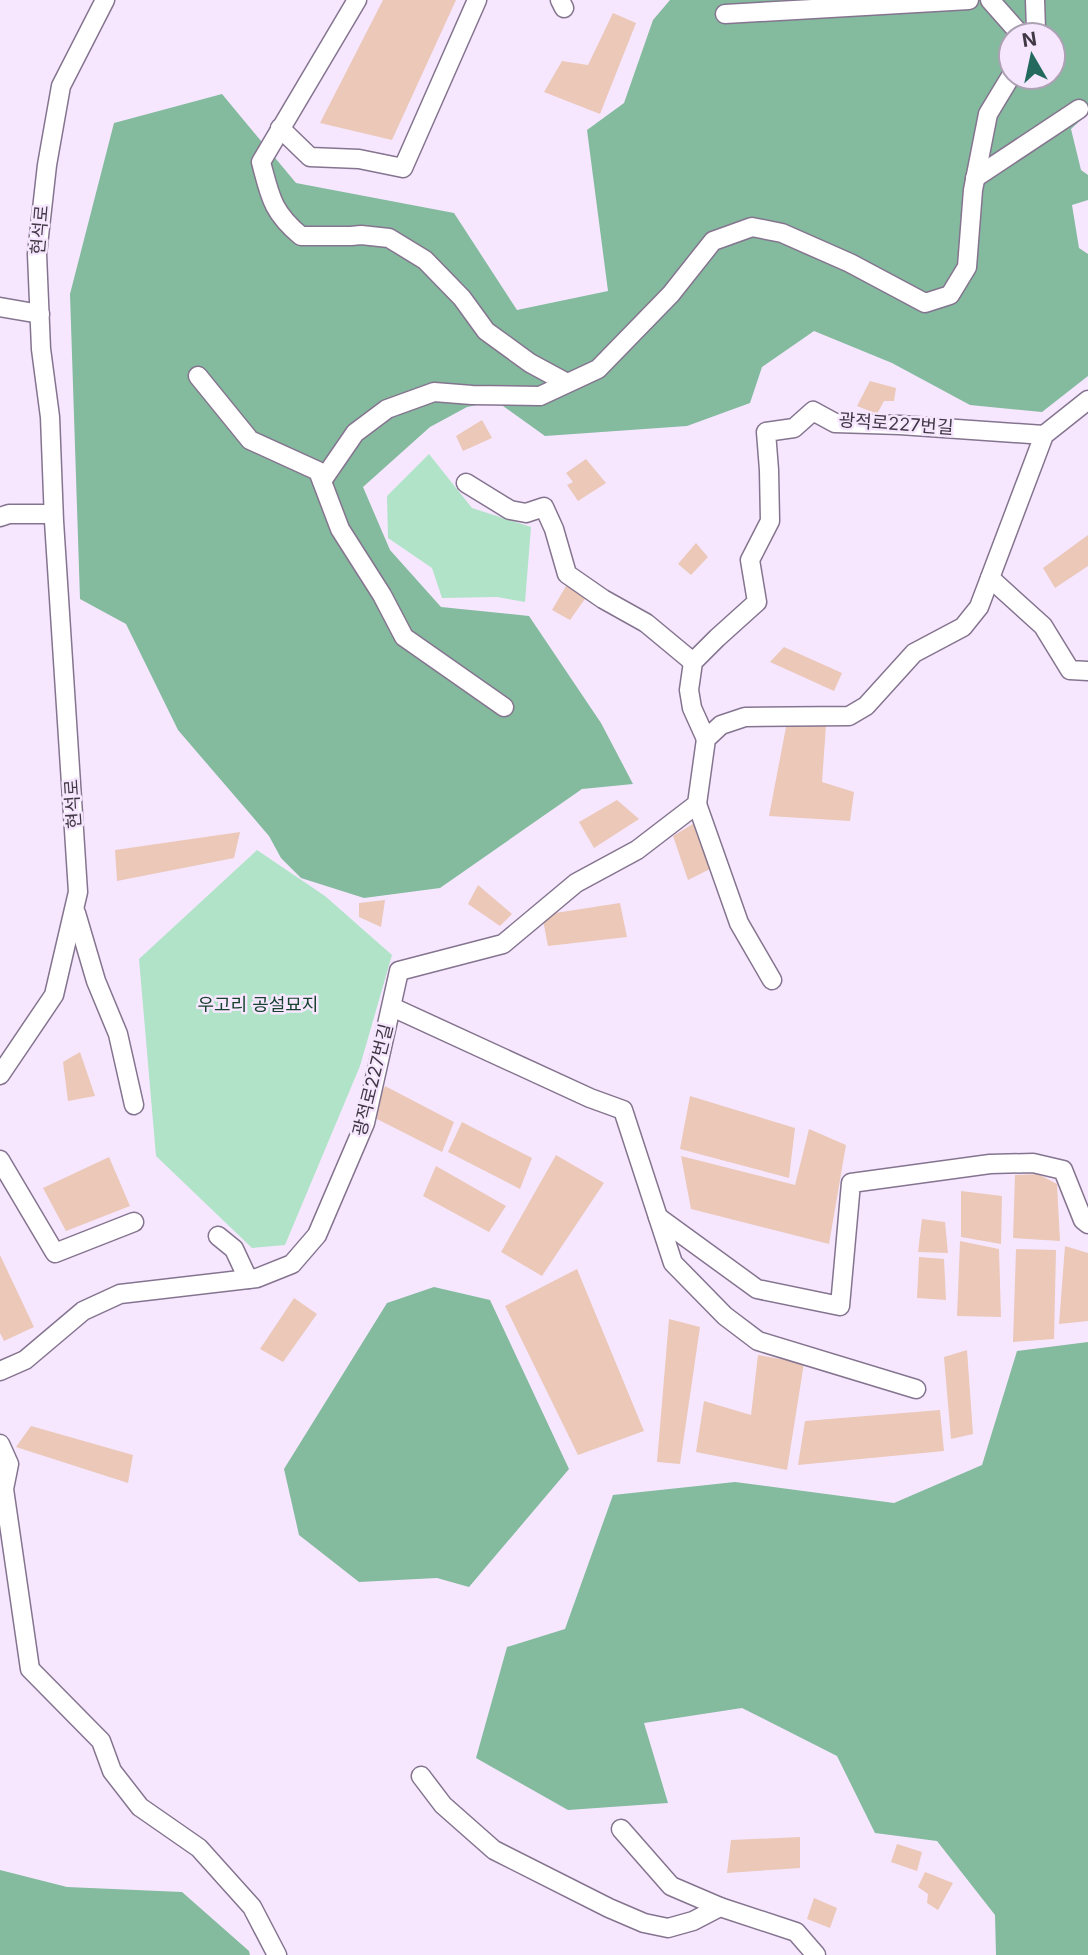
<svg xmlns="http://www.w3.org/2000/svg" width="1088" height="1955" font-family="Inter,'Noto Sans KR',sans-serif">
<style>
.green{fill:#b1e3c8}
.forest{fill:#84ba9e;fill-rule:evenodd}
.building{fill:#ebc8b8}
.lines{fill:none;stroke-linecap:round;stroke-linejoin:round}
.minor-casing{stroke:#85748f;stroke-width:21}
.minor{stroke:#fff;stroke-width:18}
.labels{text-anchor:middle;stroke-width:5;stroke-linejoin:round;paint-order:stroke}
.street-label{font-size:18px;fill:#403844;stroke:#f6e7ff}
.park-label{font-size:18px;fill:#16422e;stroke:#f6e7ff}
</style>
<rect width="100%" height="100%" fill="#f6e7ff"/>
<g class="green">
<polygon points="429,454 472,508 531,527 525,602 497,597 442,598 432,568 388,538 387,496"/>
<polygon points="257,850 325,896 392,955 360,1066 285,1245 252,1248 156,1156 139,959"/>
</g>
<g class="forest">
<path d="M 670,0 L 1088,0 L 1088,110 L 1084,117 L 1071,129 L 1081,170 L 1088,175 L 1088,200 L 1072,205 L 1079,248 L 1088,254 L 1088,376 L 1042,412 L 970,405 L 892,363 L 814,331 L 762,367 L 750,403 L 687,426 L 545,436 L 496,401 L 467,407 L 430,427 L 363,487 L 390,550 L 441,607 L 529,616 L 601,723 L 633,784 L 582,789 L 440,888 L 364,898 L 301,878 L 281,858 L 269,836 L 178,730 L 126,624 L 80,599 L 70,294 L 114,123 L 222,94 L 296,183 L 454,213 L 517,310 L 608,291 L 587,130 L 624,103 L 653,20 ZM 1011,35 L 1053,35 L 1053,77 L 1011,77 Z"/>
<polygon points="434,1287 490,1300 569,1469 469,1587 437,1578 359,1582 299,1535 284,1469 387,1303"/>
<polygon points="1088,1342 1088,1955 996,1955 995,1915 937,1841 875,1833 837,1756 742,1708 644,1723 668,1803 568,1810 476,1758 507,1647 565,1629 613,1495 735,1482 894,1503 982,1465 1017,1351"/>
<polygon points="0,1870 67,1887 182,1892 249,1951 250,1955 0,1955"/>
</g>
<g class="building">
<polygon points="383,0 456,0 392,140 320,123"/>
<polygon points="613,13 636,23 600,114 544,92 562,61 588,65"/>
<polygon points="870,381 896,388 894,401 884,401 877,414 857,406"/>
<polygon points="482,420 492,438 463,451 456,436"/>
<polygon points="586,459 606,483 578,501 567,485 573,482 566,473"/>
<polygon points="1088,535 1088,566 1055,588 1043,568"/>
<polygon points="696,543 708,557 691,575 678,564"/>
<polygon points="566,586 587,596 570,620 552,610"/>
<polygon points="784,647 842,673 834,691 770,662"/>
<polygon points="787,722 826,725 822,782 854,792 850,821 769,816"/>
<polygon points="617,800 639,819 594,848 579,822"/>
<polygon points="696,822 710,869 688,880 673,836"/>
<polygon points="240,832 234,858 117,881 115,850"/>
<polygon points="478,885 512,914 500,926 468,904"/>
<polygon points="385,900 381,927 359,917 359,903"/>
<polygon points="620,903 627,937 548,946 542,915"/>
<polygon points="80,1052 95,1096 68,1101 63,1062"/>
<polygon points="385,1086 454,1122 442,1152 371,1116"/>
<polygon points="690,1096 795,1128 789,1178 680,1149"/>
<polygon points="462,1122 532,1158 520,1189 448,1152"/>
<polygon points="809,1129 846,1145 829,1244 691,1209 681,1156 795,1185"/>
<polygon points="556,1155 604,1183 542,1276 501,1252"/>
<polygon points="109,1157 130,1206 66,1231 43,1188"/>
<polygon points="436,1166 506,1206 489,1232 423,1196"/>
<polygon points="1038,1174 1057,1184 1060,1241 1013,1238 1015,1175"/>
<polygon points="961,1191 1002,1196 1001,1244 961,1237"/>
<polygon points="922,1219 945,1222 948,1253 918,1252"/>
<polygon points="960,1241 999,1249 1001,1317 957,1316"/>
<polygon points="1065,1246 1088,1253 1088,1321 1059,1324"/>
<polygon points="1016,1249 1056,1250 1054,1339 1013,1342"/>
<polygon points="0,1255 34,1327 4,1341 0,1333"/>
<polygon points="919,1257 944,1259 946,1300 917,1298"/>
<polygon points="577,1269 644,1431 578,1455 505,1306"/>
<polygon points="294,1298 317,1314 283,1362 260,1349"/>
<polygon points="669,1319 700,1327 680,1464 657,1462"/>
<polygon points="967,1350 973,1434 951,1439 944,1357"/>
<polygon points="758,1355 804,1363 787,1470 696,1452 704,1401 751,1415"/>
<polygon points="940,1410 944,1451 798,1465 805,1421"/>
<polygon points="31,1426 133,1455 128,1483 16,1447"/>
<polygon points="800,1837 800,1868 727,1873 731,1840"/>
<polygon points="897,1844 922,1852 917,1871 891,1862"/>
<polygon points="925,1872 953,1883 938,1910 927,1903 928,1894 918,1887"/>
<polygon points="814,1898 837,1908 830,1928 807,1919"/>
</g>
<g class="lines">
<g class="minor-casing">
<g id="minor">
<path d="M 357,0 L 261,162 C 270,196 272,212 301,236 L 351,236 L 361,235 L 389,238 L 425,260 L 462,298 L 486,331 L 530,363 L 567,383"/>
<polyline points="560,0 564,8"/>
<polyline points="990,0 1021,35"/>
<polyline points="725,14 969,0"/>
<polyline points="1033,35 1036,30 1035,0"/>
<polyline points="280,128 310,157 359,159 403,168 477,0"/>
<polyline points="975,178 1079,109"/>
<polyline points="0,307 40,314"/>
<polyline points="198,376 250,440 318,471 340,529 382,595 404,637 504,707"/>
<polyline points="322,481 355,433 387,409 434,392 472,395 540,396 598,369 671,294 713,241 752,227 782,233 850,263 925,303 950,295 967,267 973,190 988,114 1011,76"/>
<polyline points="466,483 510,510 526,513 544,507 554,529 567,574 603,599 646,623 693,662"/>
<polyline points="0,517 9,514 53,514"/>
<polyline points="990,578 1043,626 1070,670 1088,671"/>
<polyline points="706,739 692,708 689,690 693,662 717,638 757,602 750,560 770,521 769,470 766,432 794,428 813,411 835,423 900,425 1044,435"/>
<polyline points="697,804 739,923 772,980"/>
<polyline points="76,913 96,981 118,1034 134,1105"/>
<polyline points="392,1007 590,1098 623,1110 673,1263 725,1316 758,1341 916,1389"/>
<polyline points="0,1075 54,995 78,892 54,521 50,417 41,349 37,254 47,165 61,86 105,0"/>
<polyline points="0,1160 55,1253 134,1222"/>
<polyline points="658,1217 757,1289 840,1306 851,1183 990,1164 1033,1163 1063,1170 1083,1220 1088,1224"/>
<polyline points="218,1236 234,1249 248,1279"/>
<polyline points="0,1371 25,1360 83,1311 120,1294 257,1278 292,1264 317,1235 365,1123 399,971 503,944 576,883 637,850 697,804 706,739 721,725 745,717 849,716 866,706 914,653 963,627 979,607 1044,435 1088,400"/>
<polyline points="0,1444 9,1464 4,1489 30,1669 101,1741 112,1771 140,1807 199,1848 252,1907 277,1955"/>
<polyline points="421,1776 443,1805 494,1850 609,1908 644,1923 668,1928 693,1921 720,1907 796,1932 816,1955"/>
<polyline points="621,1829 671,1886 720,1907"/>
</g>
</g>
<use href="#minor" class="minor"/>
</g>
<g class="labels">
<g class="street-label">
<text transform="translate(40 230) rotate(-85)" y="6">현석로</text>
<text transform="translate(896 424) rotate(4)" y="6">광적로227번길</text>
<text transform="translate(73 804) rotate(-94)" y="6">현석로</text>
<text transform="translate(373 1080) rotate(-76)" y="6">광적로227번길</text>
</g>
<g class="park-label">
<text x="258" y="1011">우고리 공설묘지</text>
</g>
</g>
<g transform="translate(1032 56) rotate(351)"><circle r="33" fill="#f6e7ff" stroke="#ada1b4" stroke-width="2"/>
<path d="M0-5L12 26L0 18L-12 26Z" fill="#23695d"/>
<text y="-10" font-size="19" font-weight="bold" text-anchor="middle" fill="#403844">N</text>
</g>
</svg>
